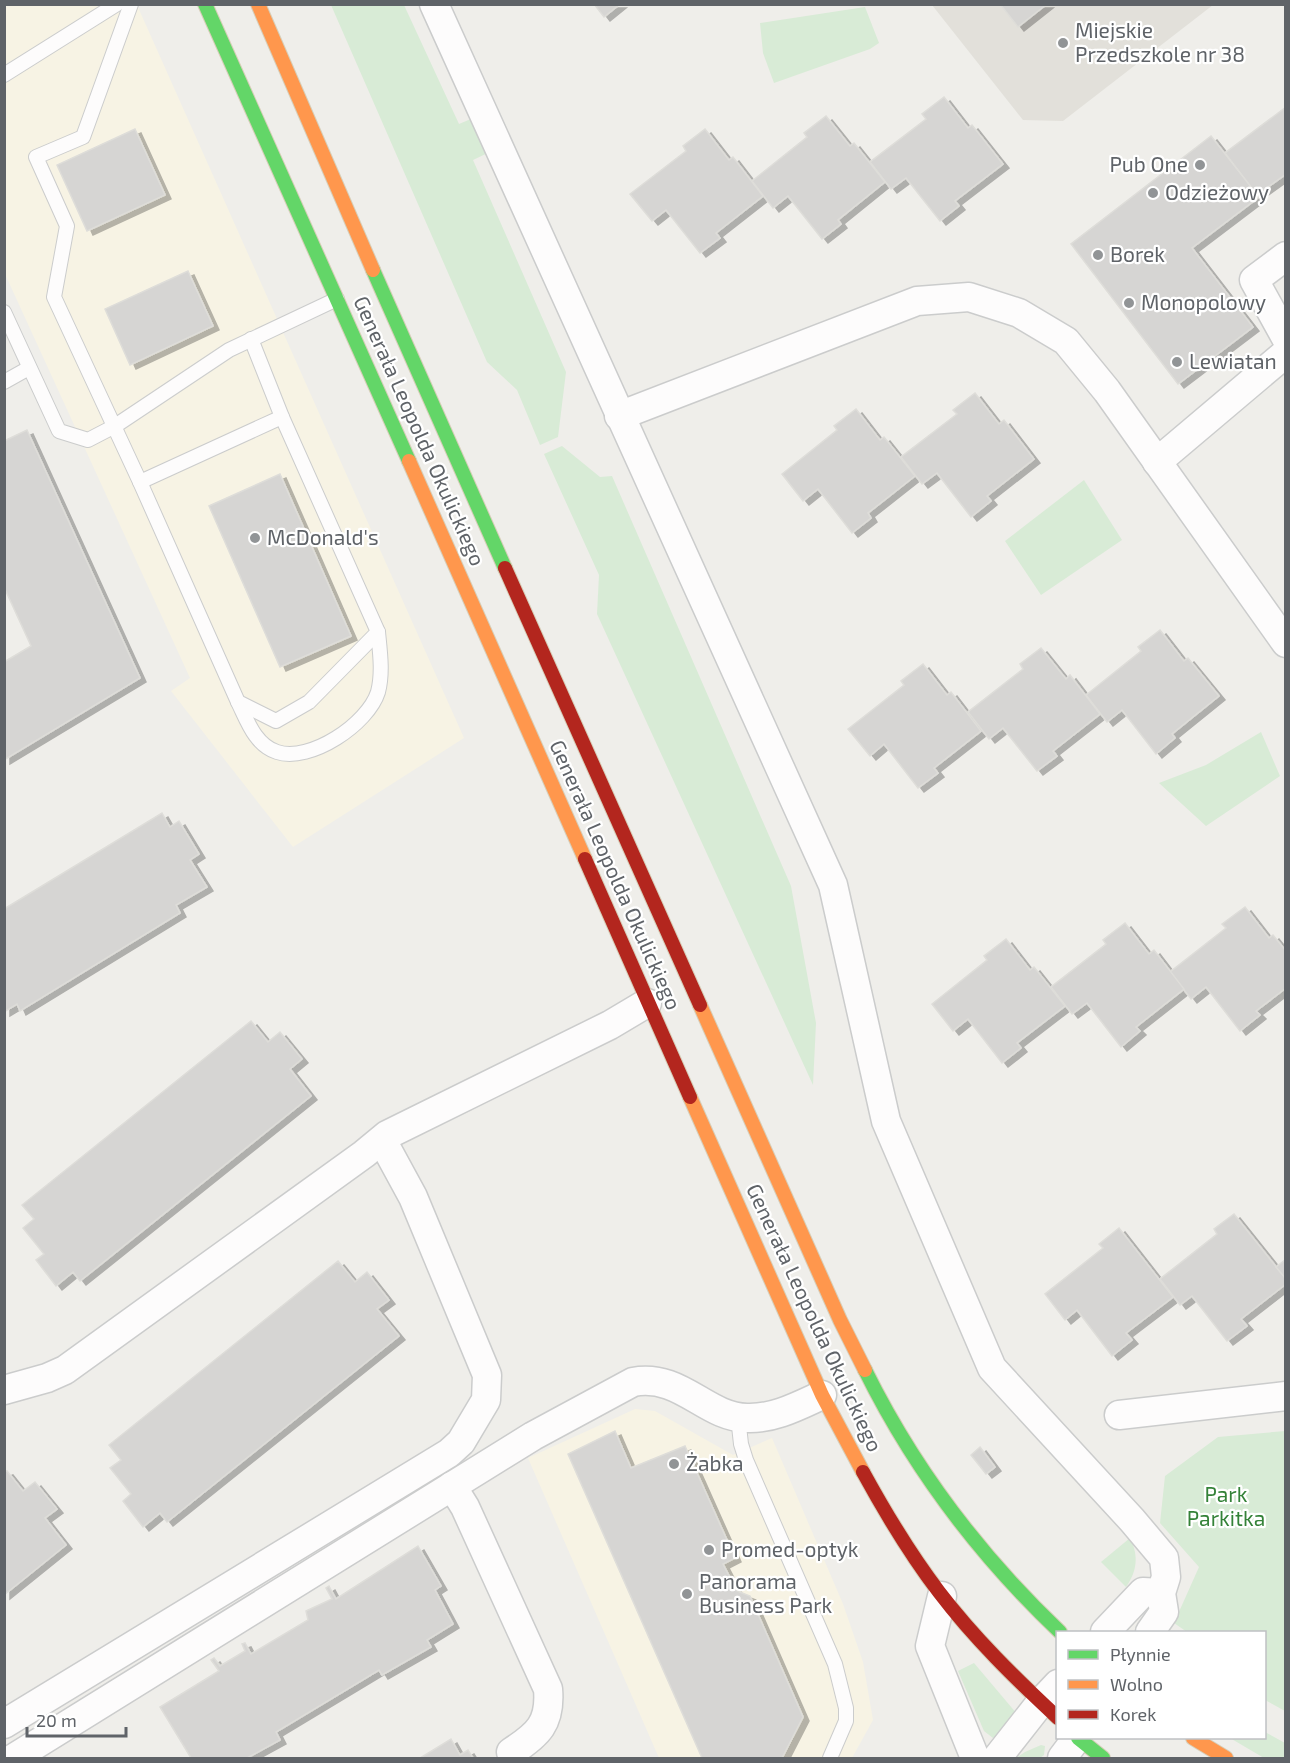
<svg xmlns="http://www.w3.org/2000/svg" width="1290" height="1763" font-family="'Exo 2',sans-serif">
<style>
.commercial{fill:#f7f3e4}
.education{fill:#e2e0da}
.green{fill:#d8ebd6}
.building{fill:#d6d5d3;stroke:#deddd9;stroke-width:1.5;filter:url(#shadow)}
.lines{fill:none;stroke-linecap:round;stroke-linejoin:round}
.lane-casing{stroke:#cbcccc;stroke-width:16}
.street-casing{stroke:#cbcccc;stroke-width:31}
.fast-casing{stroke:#d7ceb8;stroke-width:16}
.slow-casing{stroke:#d7ceb8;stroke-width:16}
.jam-casing{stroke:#d7ceb8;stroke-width:16}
.lane{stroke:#fdfcfc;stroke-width:14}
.street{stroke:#fdfcfc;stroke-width:28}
.fast{stroke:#63d668;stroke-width:14}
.slow{stroke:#ff974d;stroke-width:14}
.jam{stroke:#b3261e;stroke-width:14}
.poi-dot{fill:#919496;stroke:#fff;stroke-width:2}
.labels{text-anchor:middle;stroke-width:4.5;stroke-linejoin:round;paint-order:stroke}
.poi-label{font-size:21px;fill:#5f6368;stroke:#fff;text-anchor:start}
.street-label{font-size:21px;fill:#5f6368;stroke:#fff}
.park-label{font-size:21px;fill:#348238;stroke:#fff}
</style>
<defs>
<filter id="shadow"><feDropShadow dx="6" dy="4" stdDeviation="0" flood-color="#0004"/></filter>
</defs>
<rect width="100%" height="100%" fill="#efeeea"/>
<g class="commercial">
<polygon points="4,5 137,5 464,738 293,847 171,691 190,678 5,274"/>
<polygon points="635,1409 655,1411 733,1455 772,1438 843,1604 863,1662 873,1720 852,1758 659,1758 528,1458"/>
</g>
<polygon class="education" points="932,5 1213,5 1063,121 1023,120"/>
<g class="green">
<polygon points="331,5 404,5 459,124 478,116 494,150 473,160 566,372 558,437 540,445 517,390 487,362"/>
<polygon points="865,7 879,43 870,49 774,83 763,53 760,23"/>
<polygon points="562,446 600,477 612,476 791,886 816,1023 813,1085 597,614 599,575 544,454"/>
<polygon points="1084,480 1122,540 1041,595 1005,541"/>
<polygon points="1261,732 1280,776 1206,826 1159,783 1206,765"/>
<polygon points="1285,1431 1285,1711 1265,1700 1264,1632 1187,1632 1174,1623 1199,1567 1160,1523 1165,1476 1218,1437"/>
<path d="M 1130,1538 C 1139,1556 1137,1571 1126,1587 L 1101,1562 Z"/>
<polygon points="974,1663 1017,1714 1016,1721 993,1738 984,1731 958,1671"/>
<polygon points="1265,1732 1285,1743 1285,1758 1264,1758 1230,1738 1264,1738"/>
<polygon points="1041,1745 1045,1746 1044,1755 1040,1758 1016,1758 1025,1752"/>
</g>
<g class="building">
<polygon points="594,4 620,4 604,17"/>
<polygon points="1000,4 1047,4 1018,27"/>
<polygon points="944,97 968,128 972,125 1003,164 955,201 959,206 940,221 906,178 891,189 870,162 926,119 922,114"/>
<polygon points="1286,107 1286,174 1257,195 1225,153"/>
<polygon points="826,116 850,146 854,143 885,182 838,220 841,224 822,239 788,196 773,208 752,181 807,137 804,133"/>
<polygon points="135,129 165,195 87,231 57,165"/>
<polygon points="705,129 729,160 733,157 763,196 716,233 720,238 700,253 666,210 652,221 630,194 686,151 683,146"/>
<polygon points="1211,136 1259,197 1192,248 1253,327 1178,384 1071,244"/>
<polygon points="188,271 213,326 130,365 105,309"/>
<polygon points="975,393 999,424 1004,420 1034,459 987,496 991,501 971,517 937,473 922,484 901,457 957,414 953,410"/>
<polygon points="856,409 880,440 884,437 915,476 868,513 871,518 852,533 818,489 803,501 782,474 837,430 834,426"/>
<polygon points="27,430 140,678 4,760 4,662 31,646 4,587 4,441"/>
<polygon points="280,474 351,636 280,667 209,506"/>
<polygon points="1160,630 1184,661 1188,658 1219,696 1172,734 1175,738 1156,754 1122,710 1107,722 1086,695 1141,651 1138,647"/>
<polygon points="1041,648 1066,679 1070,675 1100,714 1053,751 1057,756 1037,771 1003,728 989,739 968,712 1023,669 1020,664"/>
<polygon points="923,664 947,695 951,692 981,731 934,768 938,773 918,788 884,744 870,756 848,729 904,685 901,681"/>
<polygon points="162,813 170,827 179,821 199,854 190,860 207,887 176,905 180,913 20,1011 17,1004 4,1012 4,909"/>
<polygon points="1245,907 1269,938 1273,935 1286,951 1286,988 1256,1011 1260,1015 1240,1031 1206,987 1191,999 1170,972 1226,928 1222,924"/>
<polygon points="1125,923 1149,954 1154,950 1184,989 1136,1027 1140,1031 1121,1047 1087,1003 1072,1014 1051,987 1106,944 1103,940"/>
<polygon points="1006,939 1030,970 1034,967 1065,1006 1017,1043 1021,1048 1002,1063 968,1019 953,1031 932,1004 987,960 984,956"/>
<polygon points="251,1021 268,1042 280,1032 302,1059 290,1069 311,1096 80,1281 73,1272 56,1286 36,1260 44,1254 23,1228 34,1219 22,1205"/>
<polygon points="1234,1214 1286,1279 1286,1284 1241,1319 1247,1326 1227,1341 1192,1296 1180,1305 1160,1279 1217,1234 1214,1229"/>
<polygon points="1119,1228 1173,1297 1126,1333 1132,1340 1112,1356 1077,1310 1065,1320 1045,1294 1103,1248 1099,1244"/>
<polygon points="1286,1259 1286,1279 1276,1267"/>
<polygon points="338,1261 355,1282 367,1272 389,1300 377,1309 399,1336 167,1522 160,1513 143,1527 123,1501 131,1494 110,1468 121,1460 109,1445"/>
<polygon points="615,1431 631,1468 685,1446 735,1558 723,1564 737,1591 750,1596 803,1717 782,1758 702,1758 568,1454"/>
<polygon points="980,1447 995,1467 986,1474 971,1455"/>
<polygon points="7,1471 23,1491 35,1482 57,1509 45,1518 66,1545 4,1595 4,1472"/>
<polygon points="418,1546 441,1586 435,1590 453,1624 427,1640 431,1647 382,1675 379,1670 276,1732 280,1740 247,1758 191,1758 160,1707 219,1671 211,1660 214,1658 220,1666 245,1651 242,1644 245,1643 251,1654 308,1620 306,1611 332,1599 326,1588 329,1586 336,1599"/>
<polygon points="451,1739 460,1755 468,1750 473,1758 420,1758"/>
</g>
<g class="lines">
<g class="lane-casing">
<g id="lane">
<polyline points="131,4 83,137 36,157 67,226 54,297 140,482 238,702 276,721 309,702 378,632 282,417 251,339"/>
<polyline points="4,75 117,4"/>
<polyline points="4,312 59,431 88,440 115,426 229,350 337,299"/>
<polyline points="4,382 29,368"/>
<polyline points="140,482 282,417"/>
<path d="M 238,702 C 247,720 255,745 277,752 C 310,763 368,724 378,692 C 383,673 380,652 378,632"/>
<polyline points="738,1417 741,1444 746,1460 835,1664 846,1708 846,1721 830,1758"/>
</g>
</g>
<g class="street-casing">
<g id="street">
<polyline points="434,4 833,885 886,1121 992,1368 1132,1520 1164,1558 1166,1577 1161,1593 1164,1612 1150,1632"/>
<polyline points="1286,256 1254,280 1286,338"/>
<polyline points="619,416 917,301 969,297 1019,313 1066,341 1107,391 1286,643"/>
<polyline points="1157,462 1286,353"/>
<polyline points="4,1390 47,1378 65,1370 364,1154 387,1135 610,1025 647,1003"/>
<polyline points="1119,1415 1286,1396"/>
<path d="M 452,1486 L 465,1507 L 548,1689 C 551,1723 538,1735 511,1752"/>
<polyline points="942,1596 930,1646 975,1758"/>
<polyline points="1105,1632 1143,1592 1161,1593"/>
<polyline points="4,1724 449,1453 461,1442 486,1400 487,1375 413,1197 382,1140"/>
<path d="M 14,1758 L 533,1436 L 633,1382 C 681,1373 705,1417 747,1418 C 774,1419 798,1406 822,1395"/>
<polyline points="997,1758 1041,1702 1058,1684"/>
<polyline points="1062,1758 1077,1738"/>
</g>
</g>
<g class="fast-casing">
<g id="fast">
<polyline points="205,4 409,461"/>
<polyline points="373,270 505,568"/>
<path d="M 865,1370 C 914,1469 980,1556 1060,1632"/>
<polyline points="1078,1738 1103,1758"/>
</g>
</g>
<g class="slow-casing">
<g id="slow">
<polyline points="258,4 373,270"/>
<polyline points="409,461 585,859"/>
<polyline points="700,1005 840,1320 865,1370"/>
<polyline points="690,1097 822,1395 863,1472"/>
<polyline points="1193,1738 1226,1758"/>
</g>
</g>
<g class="jam-casing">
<g id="jam">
<polyline points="505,568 700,1005"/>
<polyline points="585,859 690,1097"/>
<path d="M 863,1472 C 886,1514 910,1554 939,1592 C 974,1638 1016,1679 1058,1718"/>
</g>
</g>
<use href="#lane" class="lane"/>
<use href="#street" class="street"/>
<use href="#fast" class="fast"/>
<use href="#slow" class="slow"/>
<use href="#jam" class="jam"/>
</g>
<g class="poi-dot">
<circle cx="1063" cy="43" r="6"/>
<circle cx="1200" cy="165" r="6"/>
<circle cx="1153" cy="193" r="6"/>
<circle cx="1098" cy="255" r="6"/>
<circle cx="1129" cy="303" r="6"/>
<circle cx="1177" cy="362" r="6"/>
<circle cx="255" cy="538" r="6"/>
<circle cx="674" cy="1464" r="6"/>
<circle cx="709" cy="1550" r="6"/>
<circle cx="687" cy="1594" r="6"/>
</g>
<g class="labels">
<g class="poi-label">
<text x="1075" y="38">Miejskie<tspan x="1075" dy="24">Przedszkole nr 38</tspan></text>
<text x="1188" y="172" text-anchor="end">Pub One</text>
<text x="1165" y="200">Odzieżowy</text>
<text x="1110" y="262">Borek</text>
<text x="1141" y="310">Monopolowy</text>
<text x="1189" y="369">Lewiatan</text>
<text x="267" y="545">McDonald's</text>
<text x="686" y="1471">Żabka</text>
<text x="721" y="1557">Promed-optyk</text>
<text x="699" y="1589">Panorama<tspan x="699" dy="24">Business Park</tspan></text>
</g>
<g class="street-label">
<text transform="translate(419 431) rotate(66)" y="7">Generała Leopolda Okulickiego</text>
<text transform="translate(615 875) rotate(66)" y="7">Generała Leopolda Okulickiego</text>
<text transform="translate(814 1318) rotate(65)" y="7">Generała Leopolda Okulickiego</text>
</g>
<g class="park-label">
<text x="1226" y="1502">Park<tspan x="1226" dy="24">Parkitka</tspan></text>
</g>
</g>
<rect width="1290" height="1763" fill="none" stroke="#5f6368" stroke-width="12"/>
<rect x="1056" y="1631" width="210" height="108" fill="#ffffff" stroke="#bfc1c3" stroke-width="1.5"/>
<rect x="1068" y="1650" width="30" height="9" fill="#63d668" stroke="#bfc1c3" stroke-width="1.5"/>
<text x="1110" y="1661" font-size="18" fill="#5f6368">Płynnie</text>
<rect x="1068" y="1680" width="30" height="9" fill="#ff974d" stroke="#bfc1c3" stroke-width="1.5"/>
<text x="1110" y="1691" font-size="18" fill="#5f6368">Wolno</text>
<rect x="1068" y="1710" width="30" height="9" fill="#b3261e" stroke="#bfc1c3" stroke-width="1.5"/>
<text x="1110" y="1721" font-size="18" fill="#5f6368">Korek</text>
<path d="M27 1727v9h99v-9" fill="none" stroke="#5f6368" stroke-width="3"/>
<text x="36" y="1727" font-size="18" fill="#5f6368" stroke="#ffffff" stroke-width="4.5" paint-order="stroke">20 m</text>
</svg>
